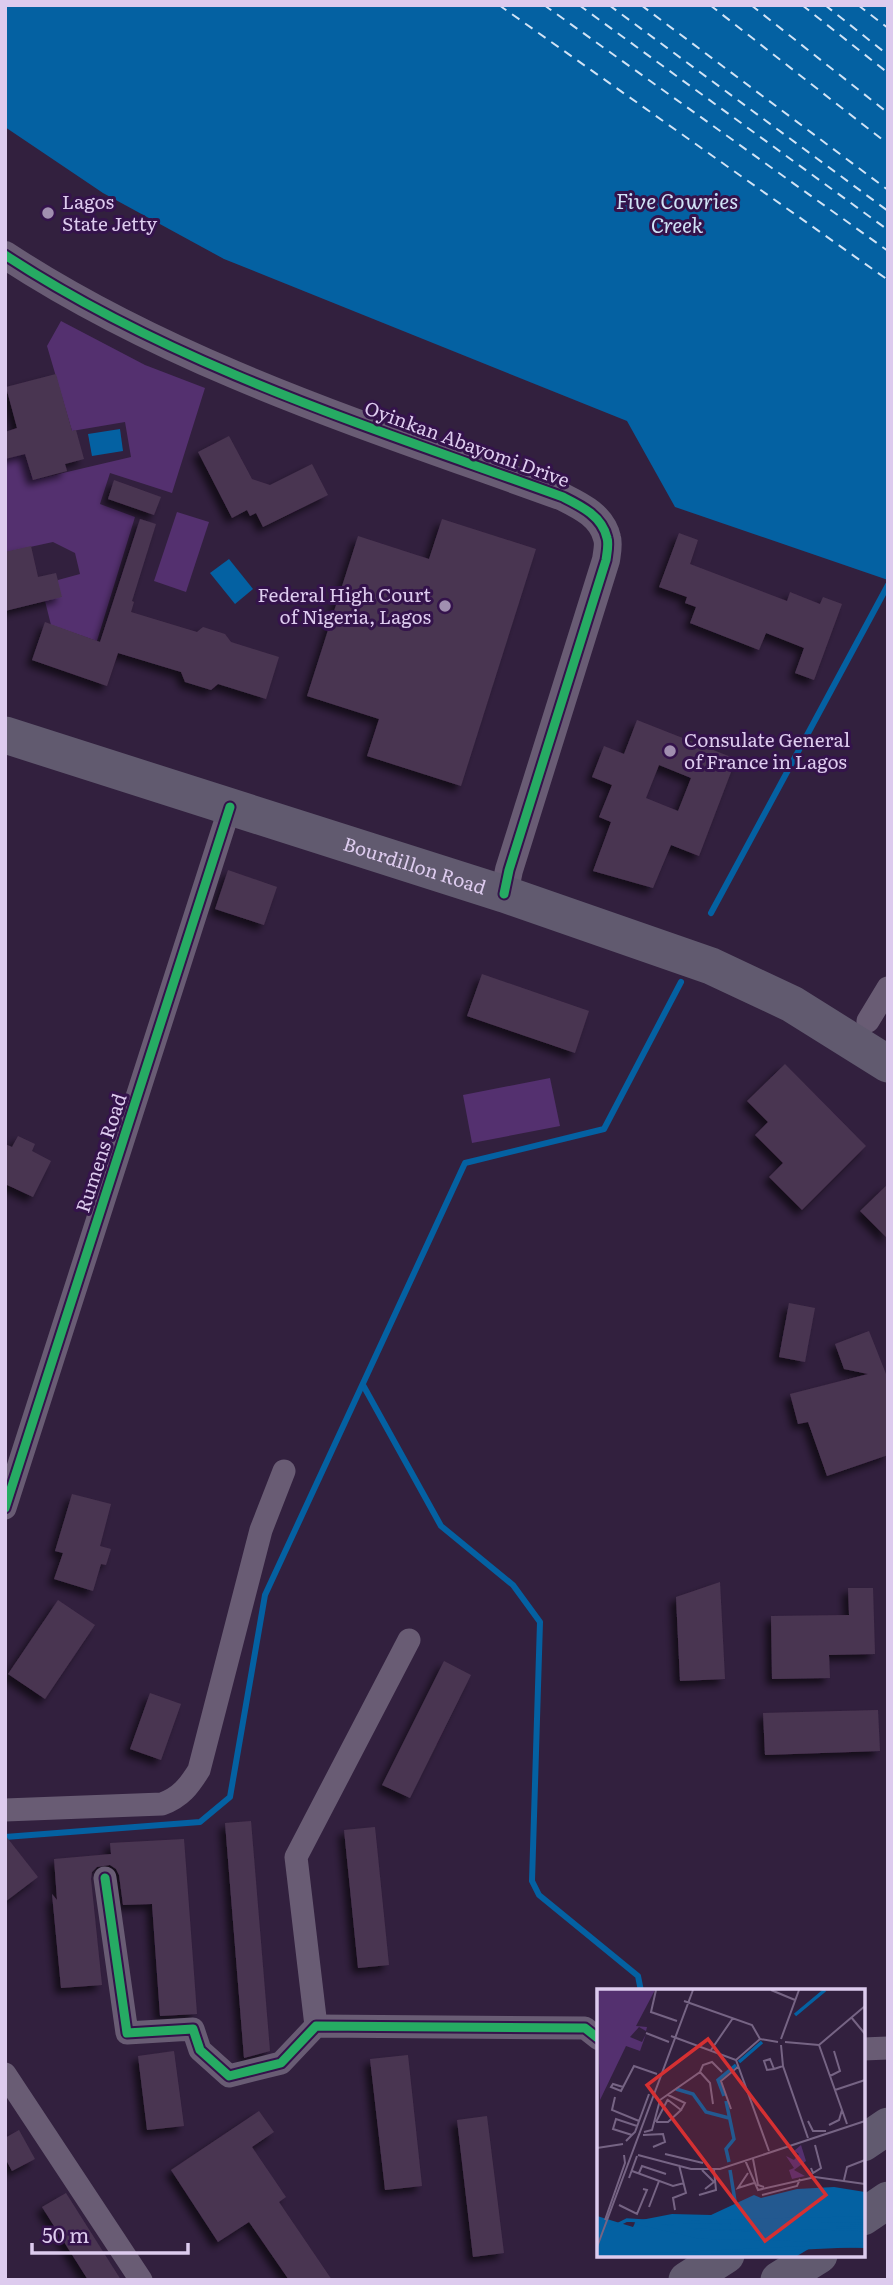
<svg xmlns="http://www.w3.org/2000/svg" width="893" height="2285" font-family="Literata,serif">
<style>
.green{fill:#54306f}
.water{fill:#0461a2}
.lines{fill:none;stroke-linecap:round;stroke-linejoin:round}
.stream{stroke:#0461a2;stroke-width:6}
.ferry{stroke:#d0e3f6;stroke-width:2;stroke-dasharray:9 7;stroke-linecap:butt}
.building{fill:#4a3551;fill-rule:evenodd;filter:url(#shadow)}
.minor{stroke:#695c74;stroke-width:23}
.tertiary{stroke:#695c74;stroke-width:28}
.primary{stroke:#615a6f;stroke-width:37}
.cycleway-casing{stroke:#34134b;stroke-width:13}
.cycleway{stroke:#26ab63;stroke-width:9}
.poi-dot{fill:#a18fb0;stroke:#34134b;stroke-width:2.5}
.labels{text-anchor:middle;stroke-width:6;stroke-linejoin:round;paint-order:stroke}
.poi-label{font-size:19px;fill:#ddcbee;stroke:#34134b;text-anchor:start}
.street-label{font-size:19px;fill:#ddcbee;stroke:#34134b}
.water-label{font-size:21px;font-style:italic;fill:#d0e3f6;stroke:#34134b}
.inset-river{fill:none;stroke:#0461a2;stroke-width:3.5}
.inset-road{fill:none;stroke:#766484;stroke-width:2}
.view{fill:#d63032;fill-opacity:0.15;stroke:#d63032;stroke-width:3.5}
.inset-edge{fill:none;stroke:#ddcbee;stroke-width:3.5}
</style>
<defs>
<filter id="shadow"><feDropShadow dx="-5.5" dy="5.5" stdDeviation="3.5" flood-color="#0009"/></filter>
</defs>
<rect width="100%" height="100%" fill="#32203e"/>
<g class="green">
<polygon points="61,321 145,365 205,388 172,493 110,473 100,504 135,517 97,641 51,625 45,601 58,580 80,574 75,553 53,542 7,552 5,556 5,459 25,454 33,480 131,457 125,422 72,431 47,346"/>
<polygon points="177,512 209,522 186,592 154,581"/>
<polygon points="550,1078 560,1126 472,1143 463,1095"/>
</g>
<g class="water">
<polygon points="5,5 888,5 888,580 675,507 627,421 224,259 103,193 5,127"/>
<polygon points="120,429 123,451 92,456 88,434"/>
<polygon points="229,559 253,589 235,604 210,573"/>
</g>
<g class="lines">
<g class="stream">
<polyline points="711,913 888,585"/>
<polyline points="363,1385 441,1526 513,1585 540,1622 532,1881 539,1895 638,1976 641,1991"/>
<polyline points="5,1837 200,1822 230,1797 265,1595 465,1163 604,1129 681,982"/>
</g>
<g class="ferry">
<polyline points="499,5 888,280"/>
<polyline points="544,5 888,251"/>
<polyline points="579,5 888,230"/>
<polyline points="609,5 888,211"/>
<polyline points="641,5 888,190"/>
<polyline points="710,5 888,144"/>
<polyline points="751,5 888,113"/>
<polyline points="802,5 888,73"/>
<polyline points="825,5 888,55"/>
<polyline points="858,5 888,28"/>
</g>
</g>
<g class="building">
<polygon points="56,374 72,431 76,430 84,459 65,464 67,471 33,480 25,454 5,459 5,432 17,428 6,387"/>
<polygon points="229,436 252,479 270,485 312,464 328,495 263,527 256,513 250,516 247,510 232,518 198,452"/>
<polygon points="114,480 161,497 154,515 108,499"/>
<polygon points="140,519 156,524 132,601 134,602 131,612 197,632 203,627 225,634 231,642 279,657 266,699 218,684 211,690 185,682 181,672 118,653 107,686 32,660 45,622 100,642"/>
<polygon points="442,519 536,549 461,786 367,756 379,719 307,696 358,536 429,559"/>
<polygon points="679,533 698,540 690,564 787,601 790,592 820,604 823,597 842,604 814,680 795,673 804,648 766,633 759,650 690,623 696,607 685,603 687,597 659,587"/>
<polygon points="31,546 38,577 56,573 62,597 5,611 5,552"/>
<path d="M 637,720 L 736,759 L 699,856 L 671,845 L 653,888 L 593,871 L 611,822 L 599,817 L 612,785 L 592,777 L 604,746 L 624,754 ZM 659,765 L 691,778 L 678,811 L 646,798 Z"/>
<polygon points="228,870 277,887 264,925 215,909"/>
<polygon points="482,974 589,1011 575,1053 467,1016"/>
<polygon points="785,1064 866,1146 802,1210 769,1177 783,1163 755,1135 768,1122 747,1101"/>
<polygon points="18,1136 35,1144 32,1151 51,1161 33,1197 5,1184 5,1144 12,1147"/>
<polygon points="888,1184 888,1239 860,1211"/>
<polygon points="789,1303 815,1308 805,1362 779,1357"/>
<polygon points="869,1331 888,1379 888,1455 827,1476 808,1422 798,1424 790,1394 868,1374 844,1369 835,1344"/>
<polygon points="72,1494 111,1504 100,1546 111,1549 106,1565 101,1564 93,1591 54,1579 63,1553 55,1551"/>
<polygon points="720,1582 725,1679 680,1681 676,1597"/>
<polygon points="848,1588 873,1588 875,1654 829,1655 830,1678 772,1679 771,1616 849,1615"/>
<polygon points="58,1600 95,1625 45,1699 8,1674"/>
<polygon points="444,1661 471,1675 410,1798 382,1785"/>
<polygon points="150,1693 181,1704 161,1760 130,1749"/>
<polygon points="878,1710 880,1751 765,1755 763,1713"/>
<polygon points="251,1821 270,2051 244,2058 225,1823"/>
<polygon points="375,1827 389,1965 358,1968 344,1830"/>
<polygon points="5,1835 38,1877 5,1902"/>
<polygon points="184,1839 197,2014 160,2016 152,1904 123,1905 119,1875 116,1869 110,1865 97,1867 92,1872 91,1879 102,1985 61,1988 52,1894 57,1900 54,1859 111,1854 110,1843"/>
<polygon points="174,2051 184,2126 147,2130 138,2056"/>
<polygon points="408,2055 422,2186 385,2190 370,2059"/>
<polygon points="259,2111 274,2132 252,2147 286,2197 279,2202 332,2280 289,2280 249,2222 218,2242 171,2170"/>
<polygon points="487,2116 504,2253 473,2257 457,2120"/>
<polygon points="19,2130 35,2159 12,2171 5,2158 5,2138"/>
<polygon points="66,2193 121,2280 88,2280 42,2207"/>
</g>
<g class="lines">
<g class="minor">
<polyline points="868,1021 888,988"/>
<polyline points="5,1508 230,807"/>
<path d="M 5,1810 L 162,1804 C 181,1797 189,1786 199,1770 L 261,1530 L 284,1471"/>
<polyline points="105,1878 127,2033 193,2029 200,2050 229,2076 281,2063 316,2026 585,2028 599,2039"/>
<polyline points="316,2026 296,1857 409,1640"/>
<polyline points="863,2049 888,2048"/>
<polyline points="5,2074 141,2280"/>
</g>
<path class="tertiary" d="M 5,255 C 176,367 373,428 563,497 C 581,506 602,516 607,538 C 609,544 607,553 606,560 L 509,870 L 504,894"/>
<g class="primary">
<path id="s1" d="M 5,735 L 504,894 L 711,966 L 792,1004 L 888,1064"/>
<polyline points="863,2143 888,2126"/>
<polyline points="863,2217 888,2200"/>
<polyline points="687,2280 726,2255"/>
<polyline points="779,2280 819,2255"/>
</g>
<g class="cycleway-casing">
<g id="cycleway">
<path d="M 5,255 C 176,367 373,428 563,497 C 581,506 602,516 607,538 C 609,544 607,553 606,560 L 509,870 L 504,894"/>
<polyline points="5,1508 230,807"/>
<polyline points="105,1878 127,2033 193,2029 200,2050 229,2076 281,2063 316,2026 585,2028 599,2039"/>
</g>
</g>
<use href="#cycleway" class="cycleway"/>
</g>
<g class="poi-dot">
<circle cx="48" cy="213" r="7"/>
<circle cx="445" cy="606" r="7"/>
<circle cx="670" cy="751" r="7"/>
</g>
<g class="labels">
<g class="poi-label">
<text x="62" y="209">Lagos<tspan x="62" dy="22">State Jetty</tspan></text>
<text x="431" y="602" text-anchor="end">Federal High Court<tspan x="431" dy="22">of Nigeria, Lagos</tspan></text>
<text x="684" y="747">Consulate General<tspan x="684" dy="22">of France in Lagos</tspan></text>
</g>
<g class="street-label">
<text transform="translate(467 444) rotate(20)" y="7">Oyinkan Abayomi Drive</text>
<text dy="7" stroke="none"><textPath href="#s1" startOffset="430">Bourdillon Road</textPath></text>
<text transform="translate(101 1153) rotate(-72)" y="7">Rumens Road</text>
</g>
<g class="water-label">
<text x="677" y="209">Five Cowries<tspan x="677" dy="24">Creek</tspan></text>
</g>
</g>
<g transform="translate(597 1989)">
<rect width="268" height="268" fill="#32203e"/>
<path d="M 0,1 L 58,1 L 39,37 L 50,38 L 49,42 L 42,38 L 33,48 L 45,53 L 49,45 L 43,62 L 29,57 L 3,111 ZM 204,156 L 209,172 L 197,181 L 208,187 L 195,190 L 192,181 L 197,179 L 189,167 L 197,171 L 202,165 L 197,162 Z" fill="#54306f"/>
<path d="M 237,198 L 268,203 L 268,259 L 215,258 L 200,267 L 0,267 L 0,227 L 36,238 L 39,232 L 75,225 L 114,226 L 157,206 L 164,209 L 200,200 Z" fill="#0461a2"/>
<path class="inset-river" d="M 198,26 L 228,1M 142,73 L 165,53M 79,100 L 96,105 L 109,123 L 132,129M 127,107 L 121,91 L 139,76M 129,112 L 137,150 L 129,160 L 132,173M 133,181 L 138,212M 59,232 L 81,232M 38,233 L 102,248 L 268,252M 80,233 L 268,232M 94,233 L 268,229M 45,234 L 104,243 L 268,246M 134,236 L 268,234M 76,237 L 268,244M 129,239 L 268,238M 10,241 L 30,231 L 125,237 L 268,236M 76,241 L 103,246 L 268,250M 170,247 L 268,249M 34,267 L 268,256"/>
<path class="inset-road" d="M 59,1 L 54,23 L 80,32M 174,1 L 198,11M 87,12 L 155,36 L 163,50M 254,28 L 268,45M 49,44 L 72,53M 74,47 L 139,71 L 172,162M 184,50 L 202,1M 188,53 L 222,56M 184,56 L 186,77 L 211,149M 222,56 L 250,135M 222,56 L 268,17M 114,61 L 136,29M 139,71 L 163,50 L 181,53M 177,80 L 173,70 L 167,72 L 170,81 L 177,80 L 186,77M 103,83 L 113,94 L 116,115M 233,87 L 243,82 L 237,62M 26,98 L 16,95 L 14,98 L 24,102 L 37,77 L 60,85M 238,101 L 268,91M 71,106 L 88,114 L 84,121M 18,108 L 15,121 L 42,132M 134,120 L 124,92 L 142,77M 211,132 L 216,142 L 229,142M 59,133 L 71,133 L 84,121 L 71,111M 59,133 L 71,110M 232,136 L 242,131 L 245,121M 47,143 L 55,141 L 63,111 L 103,83 L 106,76 L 115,73 L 125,83M 35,146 L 16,140 L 19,130 L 40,137M 46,146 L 66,145 L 68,153 L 56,158M 29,152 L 38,143 L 52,105M 0,159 L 26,155M 68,165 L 106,174M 41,166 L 94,180 L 123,180 L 268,132M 156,170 L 161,196 L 167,198M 148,171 L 161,201 L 218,188 L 268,195M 214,179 L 216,184 L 224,179 L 218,156M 105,181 L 117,193 L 108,200M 35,182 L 76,197 L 87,194M 42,184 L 45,177 L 69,185M 151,184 L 141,199 L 157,194M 32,189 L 40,167M 247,191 L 250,178 L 268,171M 102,206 L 119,201 L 117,181M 165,206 L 200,197 L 203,190M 22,216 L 40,225 L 50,201 L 46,200M 52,218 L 62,192M 78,221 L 76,209 L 89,204 L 82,176M 8,231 L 28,174 L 27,166M 0,258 L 96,1"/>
<path class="view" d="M 111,50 L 229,206 L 168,252 L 50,96 Z"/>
<rect width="268" height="268" class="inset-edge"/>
</g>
<rect width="893" height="2285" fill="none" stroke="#ddcbee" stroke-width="14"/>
<path d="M32 2243v10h156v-10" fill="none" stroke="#ddcbee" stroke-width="3.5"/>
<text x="42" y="2243" font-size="21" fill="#ddcbee" stroke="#34134b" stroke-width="5" paint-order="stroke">50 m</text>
</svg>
